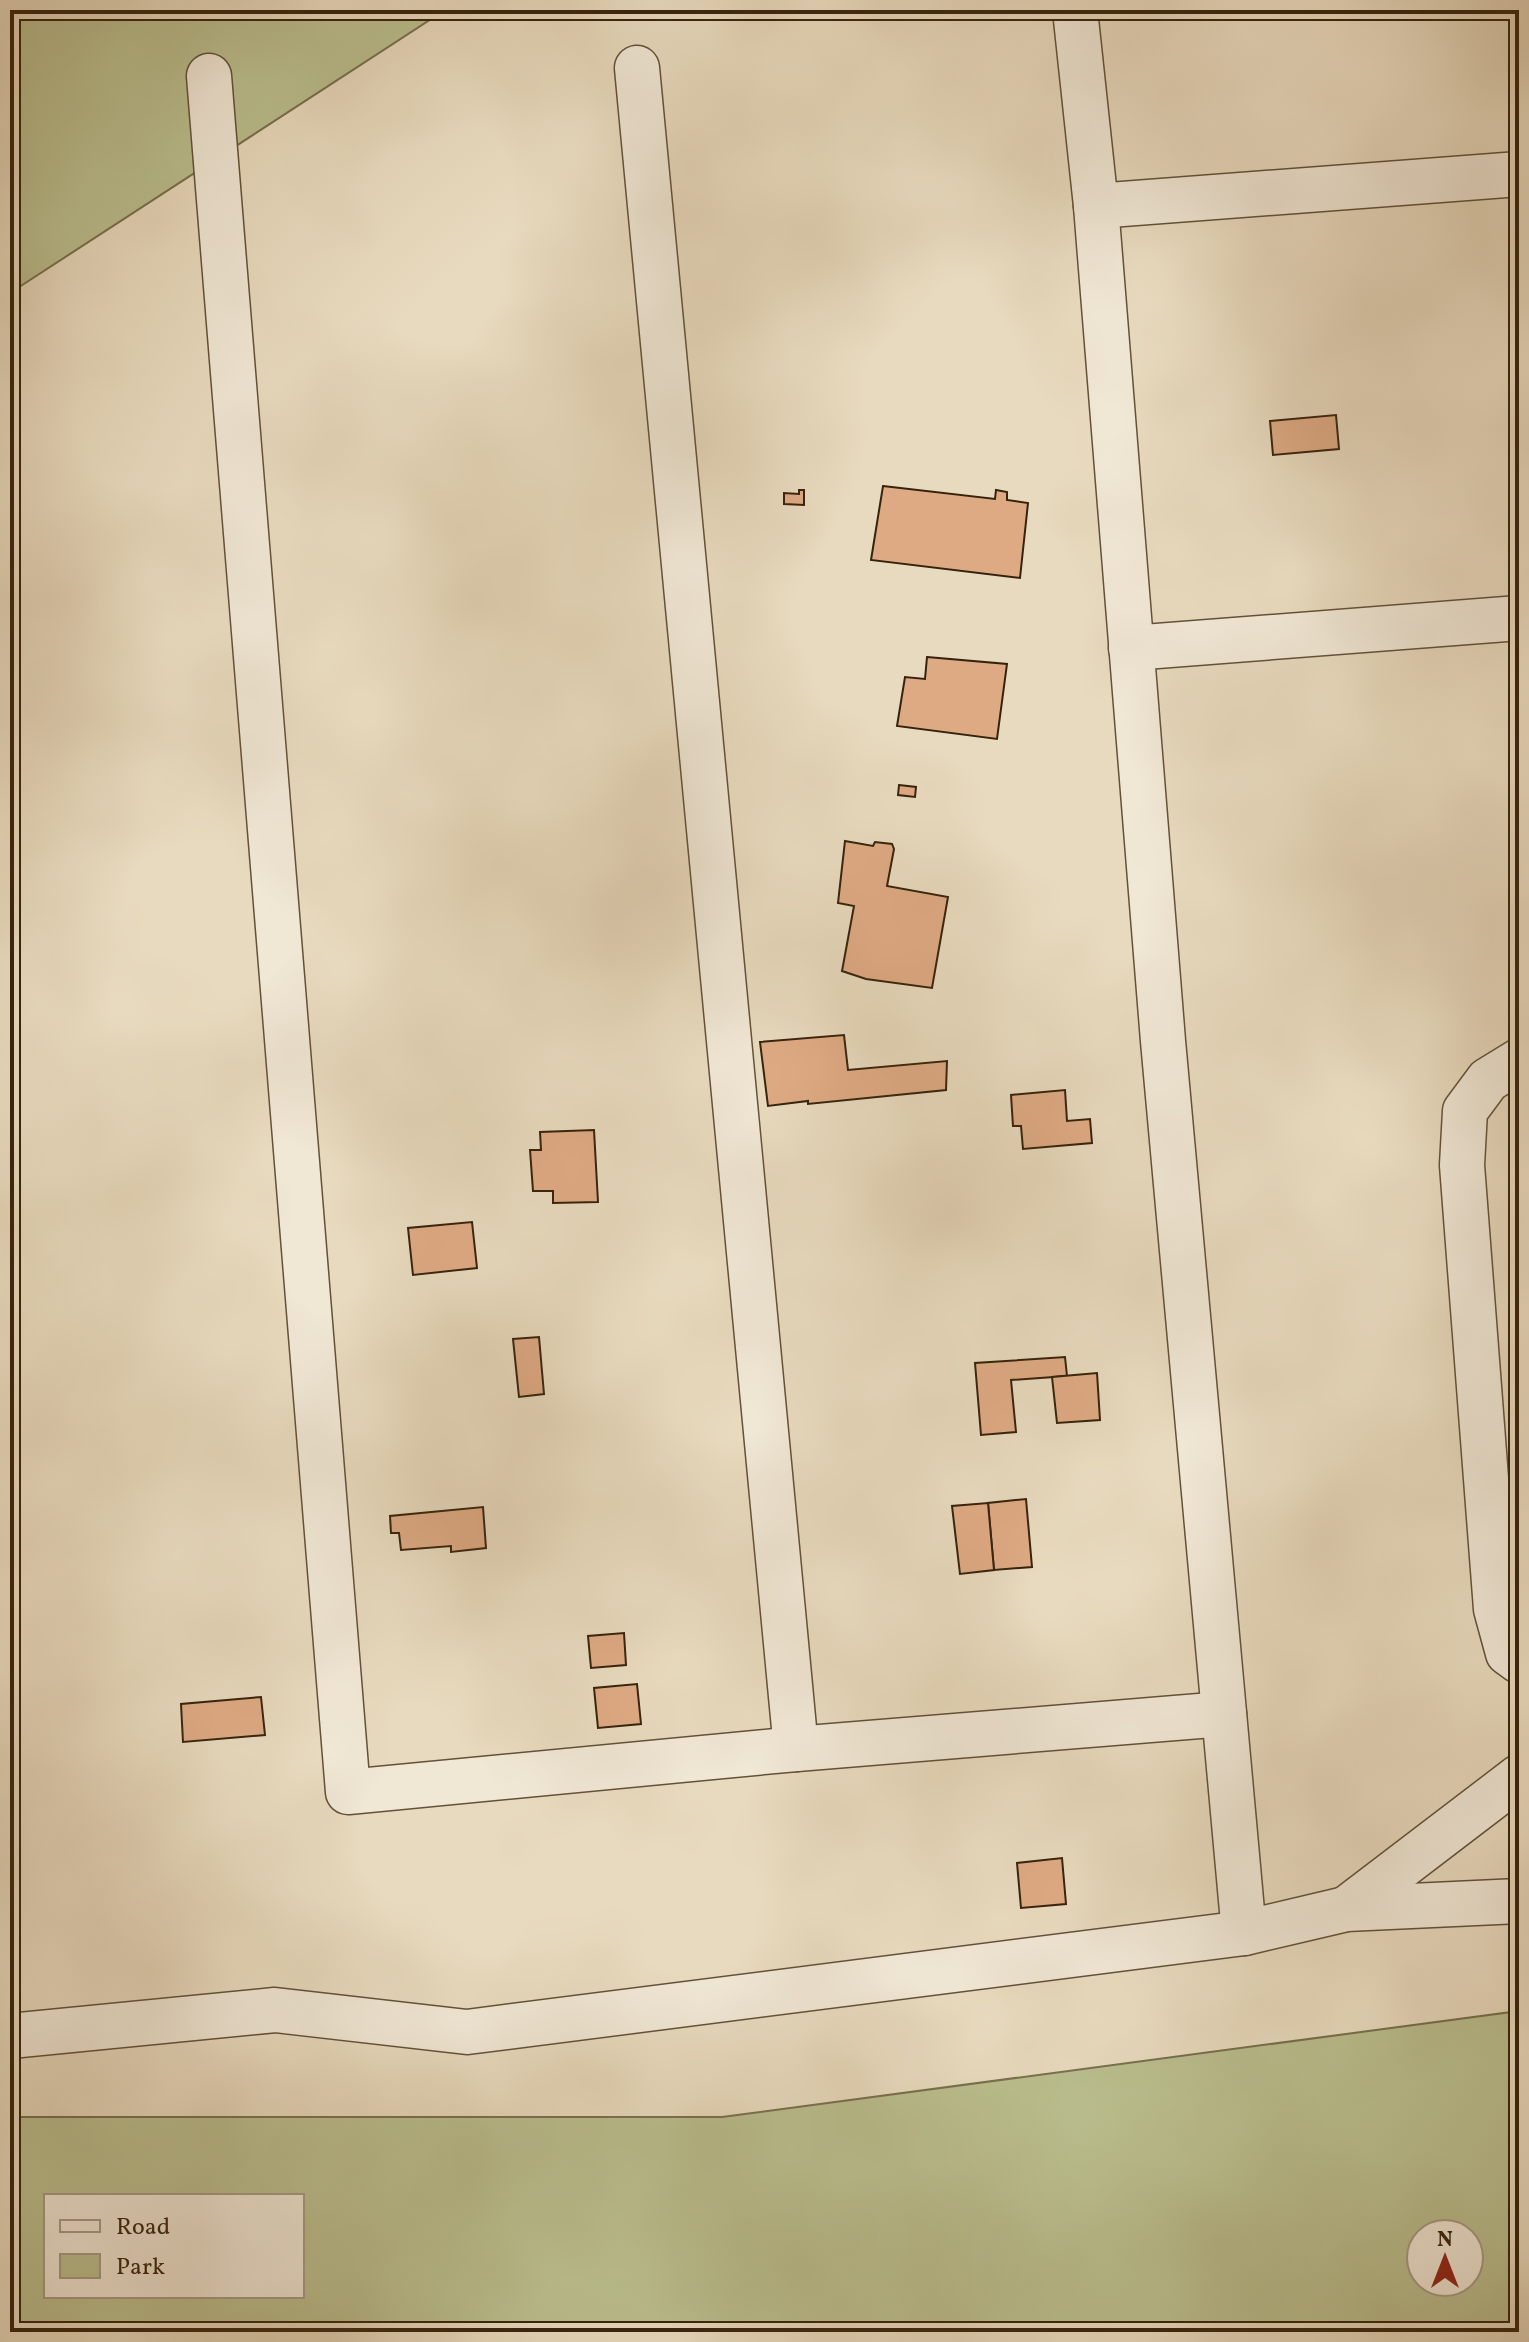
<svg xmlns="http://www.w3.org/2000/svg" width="1529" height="2342" font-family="Vollkorn,serif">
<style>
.green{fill:#babe8e;stroke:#78704e;stroke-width:2;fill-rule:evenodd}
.building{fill:#deaa84;stroke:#37230d;stroke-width:2}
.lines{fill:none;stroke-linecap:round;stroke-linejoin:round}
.minor-casing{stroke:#635139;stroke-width:47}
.minor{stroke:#f0e7d5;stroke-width:44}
</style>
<rect width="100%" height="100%" fill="#e8dabe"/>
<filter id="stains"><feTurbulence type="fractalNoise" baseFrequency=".0025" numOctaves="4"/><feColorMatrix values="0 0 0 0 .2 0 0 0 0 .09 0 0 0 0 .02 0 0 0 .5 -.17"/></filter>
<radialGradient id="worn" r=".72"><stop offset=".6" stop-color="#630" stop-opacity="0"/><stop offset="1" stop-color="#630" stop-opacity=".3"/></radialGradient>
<g class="green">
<polygon points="10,10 445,10 10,293"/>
<path d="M 1519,2011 L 1519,2332 L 10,2332 L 10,2117 L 722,2117 ZM 46,2196 L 302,2196 L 302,2296 L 46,2296 ZM 1421,2234 L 1469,2234 L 1469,2282 L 1421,2282 Z"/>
</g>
<g class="building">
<polygon points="1336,415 1339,449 1273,455 1270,421"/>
<polygon points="883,486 995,499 996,490 1007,492 1007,500 1028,503 1020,578 871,560"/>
<polygon points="799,490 804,490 804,505 784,504 784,493 799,494"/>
<polygon points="927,657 1007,664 997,739 897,726 905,677 925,679"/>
<polygon points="899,785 916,787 915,797 898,795"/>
<polygon points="845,841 873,846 875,842 892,844 894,849 887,886 948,897 932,988 866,979 842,971 854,906 838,903"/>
<polygon points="844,1035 848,1070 947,1061 946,1090 808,1104 808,1101 768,1106 760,1042"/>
<polygon points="1065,1090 1067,1121 1090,1119 1092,1143 1023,1149 1021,1126 1013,1126 1011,1095"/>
<polygon points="594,1130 598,1202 553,1203 553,1191 533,1191 530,1150 541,1150 540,1132"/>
<polygon points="472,1222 477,1268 413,1275 408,1228"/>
<polygon points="539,1337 544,1394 519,1397 513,1339"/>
<polygon points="1065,1357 1067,1376 1011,1380 1016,1432 981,1435 975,1363"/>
<polygon points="1097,1373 1100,1420 1057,1423 1052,1377"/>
<polygon points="1026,1499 1032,1567 994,1570 988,1503"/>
<polygon points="988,1503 994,1570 960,1574 952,1506"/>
<polygon points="483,1507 486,1548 451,1552 451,1546 401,1550 399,1533 391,1533 390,1516"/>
<polygon points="624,1633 626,1665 591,1668 588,1636"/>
<polygon points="637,1684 641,1724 598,1728 594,1688"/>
<polygon points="261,1697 265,1735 183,1742 181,1704"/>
<polygon points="1062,1858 1066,1904 1021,1908 1017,1863"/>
</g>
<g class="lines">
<g class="minor-casing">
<g id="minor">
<polyline points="1075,10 1096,206 1163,1041 1244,1933"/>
<polyline points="637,68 796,1749"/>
<polyline points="209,76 348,1792 796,1749 1224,1714"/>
<polyline points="1096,206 1519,174"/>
<polyline points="1131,648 1519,618"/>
<polyline points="1519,1061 1488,1080 1465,1111 1462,1165 1496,1609 1508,1653 1519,1661"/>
<polyline points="1346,1909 1519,1777"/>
<polyline points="10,2036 275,2010 467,2032 1244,1933 1346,1909 1519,1901"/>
</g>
</g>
<use href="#minor" class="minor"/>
</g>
<rect width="1529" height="2342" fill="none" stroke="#e8dabe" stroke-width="40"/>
<rect x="12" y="12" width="1505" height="2318" fill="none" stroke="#37230d" stroke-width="4"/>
<rect x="20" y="20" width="1489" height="2302" fill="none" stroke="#37230d" stroke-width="2"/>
<rect x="44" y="2194" width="260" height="104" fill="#f0e7d5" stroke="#a69985" stroke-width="2"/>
<rect x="60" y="2220" width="40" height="12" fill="#f0e7d5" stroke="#a69985" stroke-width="2"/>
<text x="116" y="2234" font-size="24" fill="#37230d">Road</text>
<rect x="60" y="2254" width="40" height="24" fill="#babe8e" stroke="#a69985" stroke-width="2"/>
<text x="116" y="2274" font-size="24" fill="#37230d">Park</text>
<g transform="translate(1445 2258)"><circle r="38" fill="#f0e7d5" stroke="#a69985" stroke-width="2"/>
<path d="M0-6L14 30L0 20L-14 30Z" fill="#8f2418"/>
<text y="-12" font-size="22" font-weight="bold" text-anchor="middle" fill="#37230d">N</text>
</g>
<rect width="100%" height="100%" filter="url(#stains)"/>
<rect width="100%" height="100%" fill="url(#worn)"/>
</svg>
